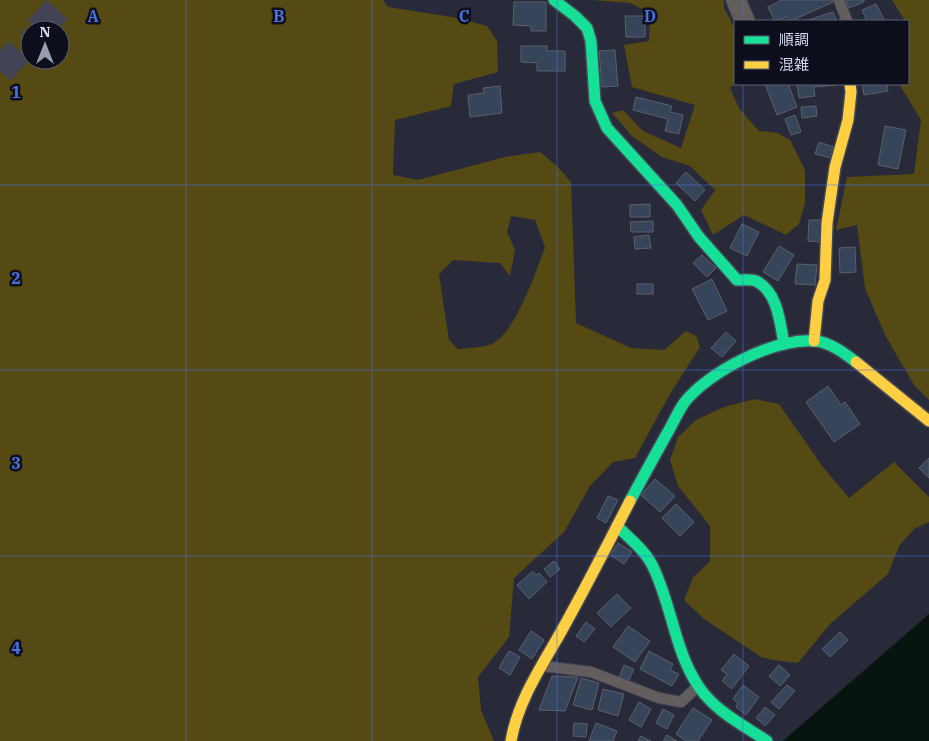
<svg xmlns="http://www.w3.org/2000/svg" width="929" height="741" font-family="'IBM Plex Serif','Noto Sans JP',serif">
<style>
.forest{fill:#554a13;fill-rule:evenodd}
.water{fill:#08140e}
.building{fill:#37455a;stroke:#5a5f6c}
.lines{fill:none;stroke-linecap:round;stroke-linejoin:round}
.highway-tunnel{stroke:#424455;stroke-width:28;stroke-dasharray:28 14;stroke-linecap:butt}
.lane-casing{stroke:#454755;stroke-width:12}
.street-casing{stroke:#454755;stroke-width:21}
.fast-casing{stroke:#454755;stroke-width:14}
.slow-casing{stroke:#454755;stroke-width:14}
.lane{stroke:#635d5e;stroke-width:10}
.street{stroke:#635d5e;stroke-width:19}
.fast{stroke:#16e098;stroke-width:11}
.slow{stroke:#ffcf43;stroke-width:11}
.grid{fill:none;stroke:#4b71de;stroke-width:1;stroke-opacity:0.55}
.grid-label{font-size:16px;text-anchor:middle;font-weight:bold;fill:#4b71de;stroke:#0d0f1c;stroke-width:5;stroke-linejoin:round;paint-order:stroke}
</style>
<rect width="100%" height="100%" fill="#282a3a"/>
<g class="forest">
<path d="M 0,0 L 383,0 L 388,7 L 452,17 L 487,26 L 497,41 L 498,72 L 454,84 L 451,106 L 395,120 L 393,175 L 418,180 L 505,157 L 540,152 L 559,168 L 571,182 L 576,323 L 631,348 L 664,350 L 686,331 L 696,336 L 700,347 L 670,394 L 635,458 L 613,462 L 590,486 L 564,532 L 514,578 L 509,637 L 478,677 L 481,710 L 494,741 L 0,741 ZM 30,30 L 60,30 L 60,60 L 30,60 ZM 511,216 L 535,220 L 545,247 C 536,271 514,338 489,345 C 479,348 468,348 458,349 L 449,340 L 439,274 L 453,260 L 500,263 L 510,276 L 515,250 L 507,232 Z"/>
<polygon points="592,0 724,0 724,8 735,29 735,83 730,88 739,108 759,131 778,133 790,140 805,170 805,203 799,224 786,235 744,215 713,235 701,210 715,190 690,166 662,157 632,136 612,113 623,110 643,131 681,148 695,105 632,87 624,45 649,41 650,13 630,3"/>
<polygon points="892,0 929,0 929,400 914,385 885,335 865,288 857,225 836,230 847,177 914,174 921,120 899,84 908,84 908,21 905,21"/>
<polygon points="755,399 779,404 823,467 849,498 894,462 929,497 929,522 914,529 899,546 888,574 830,624 798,663 774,660 761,657 704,619 684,600 693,578 710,561 710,526 678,486 670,460 678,437 696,420 724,407"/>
</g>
<polygon class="water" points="929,614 929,741 782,741 784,740"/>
<g class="building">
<polygon points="780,0 832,0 833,2 791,21 787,17 775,21 768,7 780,1"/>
<polygon points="846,0 864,0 864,2 849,8"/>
<polygon points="514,2 546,2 546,31 531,31 531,26 513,25"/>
<polygon points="876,4 885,21 867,21 862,10"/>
<polygon points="833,12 837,21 805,21"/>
<polygon points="625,16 645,16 645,37 626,37"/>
<polygon points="521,46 547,46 547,51 565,51 565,71 537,71 537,63 521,62"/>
<polygon points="615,50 618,86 602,87 599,51"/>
<polygon points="765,84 788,84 797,107 777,115"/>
<polygon points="797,84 837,84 837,85 814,87 815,96 799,98"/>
<polygon points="862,84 887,84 888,91 864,95"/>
<polygon points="500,86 502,113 470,117 468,95 484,93 483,88"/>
<polygon points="636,97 672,106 670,112 683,115 679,134 665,131 668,119 633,110"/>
<polygon points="816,106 817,116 802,118 801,107"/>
<polygon points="795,115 801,132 791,135 785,119"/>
<polygon points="885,126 906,130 898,169 878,165"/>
<polygon points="819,142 834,147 831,158 815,154"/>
<polygon points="686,172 705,190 695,201 676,183"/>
<polygon points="650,204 650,217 630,217 630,205"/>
<polygon points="809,220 821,220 820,242 808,241"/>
<polygon points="653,221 653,232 631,232 630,222"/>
<polygon points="742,224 759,232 747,256 730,248"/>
<polygon points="649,235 651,248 635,249 634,237"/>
<polygon points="779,246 794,255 778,281 763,272"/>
<polygon points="855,247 856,272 840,273 839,248"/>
<polygon points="702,255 716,268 707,277 693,263"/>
<polygon points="797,264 817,265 815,285 795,284"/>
<polygon points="712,279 727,311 708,320 692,289"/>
<rect x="637" y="284" width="16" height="10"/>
<polygon points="726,332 736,341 722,357 711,348"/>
<polygon points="828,386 841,405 845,402 860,424 834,442 806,402"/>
<polygon points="929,458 929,478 919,468"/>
<polygon points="655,479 675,496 660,512 641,495"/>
<polygon points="608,496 618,500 606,523 597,518"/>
<polygon points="676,504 694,522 680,536 662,518"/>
<polygon points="618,543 632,552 624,564 610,555"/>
<polygon points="554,561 560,569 550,577 544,569"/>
<polygon points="533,571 536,575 539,573 547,582 529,599 517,585"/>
<polygon points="617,594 631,608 611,627 597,613"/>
<polygon points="586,622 595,629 584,642 576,636"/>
<polygon points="628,626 650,641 635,662 613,647"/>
<polygon points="531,631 544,640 532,659 519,650"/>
<polygon points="840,632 848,640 830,657 822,649"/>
<polygon points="509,651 520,657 510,675 499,668"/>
<polygon points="649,651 673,664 670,670 679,674 672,686 640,669"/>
<polygon points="734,654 749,666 732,689 722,681 727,674 721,670"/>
<polygon points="624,665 634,669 628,682 619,678"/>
<polygon points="779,665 790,675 780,686 769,676"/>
<polygon points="552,676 578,677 565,711 539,710"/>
<polygon points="581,678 599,683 592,710 573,705"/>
<polygon points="743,685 759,697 746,715 736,707 738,703 733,699"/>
<polygon points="787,685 795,691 779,709 771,702"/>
<polygon points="603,689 624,694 618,716 598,710"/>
<polygon points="639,702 651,709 641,727 629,720"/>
<polygon points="765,707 775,715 765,726 756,718"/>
<polygon points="693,708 712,720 698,741 686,741 676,734"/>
<polygon points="663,709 674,715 667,729 656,723"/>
<polygon points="574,723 587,724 586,737 573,736"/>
<polygon points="596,723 617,731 613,741 589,741"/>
<polygon points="667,735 677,741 663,741"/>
<polygon points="641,736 651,741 638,741"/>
</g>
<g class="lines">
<g class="highway-tunnel">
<polyline points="38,30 66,0"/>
<polyline points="0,71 30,39"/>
</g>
<g class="lane-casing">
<g id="lane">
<polyline points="839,0 847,21"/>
<polyline points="543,666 591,672 659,698 681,702 697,687"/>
</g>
</g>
<g class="street-casing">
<polyline id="street" points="736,0 745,21"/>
</g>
<g class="fast-casing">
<g id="fast">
<path d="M 554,0 L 575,16 L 587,28 L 591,41 L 595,101 L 607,128 L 677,205 L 699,237 L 737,280 C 743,280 751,279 756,281 C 778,292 780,323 784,344"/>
<path d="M 630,501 C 643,477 656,453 669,430 C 674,421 678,412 684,403 C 708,372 775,337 816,341 C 831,343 844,353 856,362"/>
<path d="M 617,526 C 630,539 647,552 654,569 C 672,607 675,652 699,687 C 715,711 743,725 767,741"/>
</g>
</g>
<g class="slow-casing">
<g id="slow">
<polyline points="814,341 818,301 825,280 827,223 835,167 848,120 851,92 850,84"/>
<polyline points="856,362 929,421"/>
<path d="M 511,741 C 518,700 542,666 562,630 C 586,587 608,544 630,501"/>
</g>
</g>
<use href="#lane" class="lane"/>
<use href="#street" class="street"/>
<use href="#fast" class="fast"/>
<use href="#slow" class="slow"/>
</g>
<path class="grid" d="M 186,0 L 186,741M 372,0 L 372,741M 557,0 L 557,741M 743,0 L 743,21M 743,84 L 743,741M 0,185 L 929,185M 0,370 L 929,370M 0,556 L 929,556"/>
<g class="grid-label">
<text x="93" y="22">A</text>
<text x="279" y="22">B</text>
<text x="464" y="22">C</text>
<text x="650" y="22">D</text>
<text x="16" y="98">1</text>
<text x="16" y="284">2</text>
<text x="16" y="469">3</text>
<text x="16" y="654">4</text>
</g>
<rect x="734" y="20" width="175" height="65" fill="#0d0f1c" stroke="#5d6070"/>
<rect x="744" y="36" width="25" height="8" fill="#16e098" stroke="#5d6070"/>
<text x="779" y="45" font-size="15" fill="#d5daee">順調</text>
<rect x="744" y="61" width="25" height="8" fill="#ffcf43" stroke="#5d6070"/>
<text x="779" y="70" font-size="15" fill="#d5daee">混雑</text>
<g transform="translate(45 45)"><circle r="24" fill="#0d0f1c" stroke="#5d6070"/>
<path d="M0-4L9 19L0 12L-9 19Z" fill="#989caf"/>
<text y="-8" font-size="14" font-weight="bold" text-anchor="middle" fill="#d5daee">N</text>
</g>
</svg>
